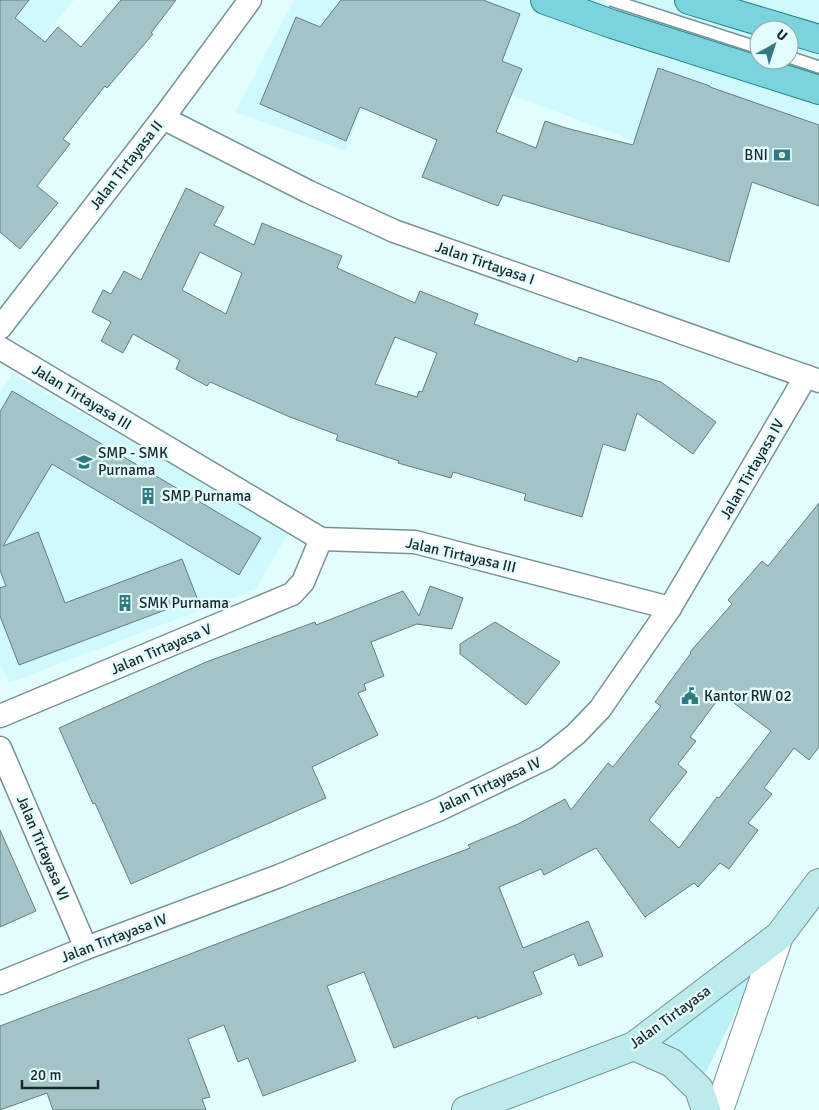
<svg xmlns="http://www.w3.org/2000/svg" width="819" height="1110" font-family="Signika,sans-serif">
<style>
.built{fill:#cff9fd;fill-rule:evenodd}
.green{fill:#baf2f7}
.building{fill:#a4c3c6;stroke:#617e80;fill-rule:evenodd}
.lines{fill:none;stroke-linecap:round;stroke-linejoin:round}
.service-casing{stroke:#769395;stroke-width:14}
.minor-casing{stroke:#769395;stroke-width:25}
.tertiary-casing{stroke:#769395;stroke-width:30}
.secondary-casing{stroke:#769395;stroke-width:30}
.primary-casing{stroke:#20858d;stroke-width:30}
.service{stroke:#fff;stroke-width:11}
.minor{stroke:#fff;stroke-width:22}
.tertiary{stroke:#fff;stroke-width:28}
.secondary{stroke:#bdeaed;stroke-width:28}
.primary{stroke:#7bd4db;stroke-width:28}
.service-bridge-casing{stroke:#769395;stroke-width:14;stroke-linecap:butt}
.service-bridge{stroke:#fff;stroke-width:11}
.labels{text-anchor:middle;stroke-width:5;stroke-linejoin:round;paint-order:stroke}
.poi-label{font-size:15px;fill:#1b2728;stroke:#e3fdff;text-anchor:start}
.street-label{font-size:15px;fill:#1b2728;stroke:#e3fdff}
</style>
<rect width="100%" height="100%" fill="#e3fdff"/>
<g class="built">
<polygon points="0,0 74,0 0,89"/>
<path d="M 294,0 L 819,0 L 819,206 L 704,167 L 384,47 L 346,151 L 235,112 ZM 759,30 L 789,30 L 789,60 L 759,60 Z"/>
<polygon points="12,374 290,530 256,589 9,683 0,663 0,393"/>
</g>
<polygon class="green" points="759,965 701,1082 674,1054 646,1030"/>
<g class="building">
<polygon points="0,0 29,0 15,18 45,42 58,27 81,47 121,0 176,0 151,33 153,34 107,88 105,86 63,139 70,144 37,186 58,203 20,249 0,232"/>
<polygon points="341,0 483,0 520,14 502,61 522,69 496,132 536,148 545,121 566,128 633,145 658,68 710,86 710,87 819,125 819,206 752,182 729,262 503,195 498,206 422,177 437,140 360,107 346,141 260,104 296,17 320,27"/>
<path d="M 186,188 L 224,207 L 214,225 L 254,245 L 262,223 L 342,256 L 337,268 L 415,303 L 420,291 L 478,314 L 474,324 L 577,362 L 579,357 L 661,382 L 716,422 L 693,454 L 637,413 L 625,451 L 603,444 L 582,517 L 524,500 L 526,494 L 453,472 L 451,478 L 398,463 L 399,461 L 336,440 L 338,435 L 290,417 L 210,382 L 207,386 L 176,369 L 180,360 L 133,334 L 123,353 L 101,341 L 111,322 L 92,312 L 103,290 L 111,294 L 124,271 L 141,280 ZM 200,252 L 242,273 L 226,314 L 182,290 ZM 395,337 L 437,353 L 422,392 L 419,391 L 417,397 L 375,384 Z"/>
<polygon points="12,391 261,538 239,575 52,464 3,546 38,532 65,603 182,559 197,598 19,665 0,616 0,588 6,586 0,570 0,412"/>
<path d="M 819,503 L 819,747 L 809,760 L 794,748 L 764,788 L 772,794 L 748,823 L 758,830 L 729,869 L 720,863 L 698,887 L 694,883 L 645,917 L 596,848 L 544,875 L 541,869 L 499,887 L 523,948 L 588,921 L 603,956 L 579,966 L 574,954 L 533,972 L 542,994 L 478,1019 L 477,1016 L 394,1048 L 364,972 L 327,986 L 356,1061 L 263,1096 L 248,1058 L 238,1062 L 224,1025 L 188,1039 L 210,1097 L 202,1099 L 206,1110 L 53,1110 L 47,1093 L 0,1110 L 0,1026 L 470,848 L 468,845 L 518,824 L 565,799 L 571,810 L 608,763 L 613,767 L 661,706 L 655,702 L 691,653 L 690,652 L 732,604 L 728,600 L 762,561 L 768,566 ZM 722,694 L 771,731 L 719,798 L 717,797 L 679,848 L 649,820 L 687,772 L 678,764 L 696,741 L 690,737 Z"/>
<polygon points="430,586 463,598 452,629 417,624 371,642 384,676 364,684 366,690 358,693 378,735 312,767 326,798 131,884 95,803 93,804 59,728 206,662 315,622 316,625 403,591 419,616"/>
<polygon points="495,622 560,662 526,705 460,654 460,644"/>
<polygon points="0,830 36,911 0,927"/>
</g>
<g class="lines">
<g class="service-casing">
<polyline id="service" points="789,57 819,67"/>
</g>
<g class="minor-casing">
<g id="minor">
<polyline points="163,118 309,192 394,231 819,381"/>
<polyline points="0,328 163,118 250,0"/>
<polyline points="0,348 321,539 415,542 670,608"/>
<polyline points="0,716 292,594 303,582 321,539"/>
<polyline points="0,748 86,948"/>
<polyline points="0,983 86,948 279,876 440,809 546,758 576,734 600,709 670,608 806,376"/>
</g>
</g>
<g class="tertiary-casing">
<polyline id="tertiary" points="719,1110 779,936"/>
</g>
<g class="secondary-casing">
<g id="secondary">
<polyline points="634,1046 672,1063 699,1089 706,1110"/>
<polyline points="466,1110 634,1046 779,936 819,883"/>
</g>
</g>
<g class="primary-casing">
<g id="primary">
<polyline points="545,0 612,24 819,90"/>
<polyline points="689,0 819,39"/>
</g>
</g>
<use href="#service" class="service"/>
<use href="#minor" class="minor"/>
<use href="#tertiary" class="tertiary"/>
<use href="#secondary" class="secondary"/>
<use href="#primary" class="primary"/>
<g class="service-bridge-casing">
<polyline id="service-bridge" points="611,0 759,48"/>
</g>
<use href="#service-bridge" class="service-bridge"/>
</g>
<defs>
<g id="bank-bare" transform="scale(1.35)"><path d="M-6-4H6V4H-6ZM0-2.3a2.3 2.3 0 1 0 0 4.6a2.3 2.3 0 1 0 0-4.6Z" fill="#30797f" stroke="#e3fdff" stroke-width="2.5" paint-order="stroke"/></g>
<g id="school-bare" transform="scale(1.35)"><path d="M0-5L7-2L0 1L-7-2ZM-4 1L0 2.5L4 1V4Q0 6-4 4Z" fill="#30797f" stroke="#e3fdff" stroke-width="2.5" paint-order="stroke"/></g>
<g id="building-bare" transform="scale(1.35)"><path d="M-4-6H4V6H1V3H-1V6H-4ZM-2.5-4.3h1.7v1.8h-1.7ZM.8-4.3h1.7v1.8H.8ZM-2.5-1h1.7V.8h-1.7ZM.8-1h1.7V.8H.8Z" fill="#30797f" stroke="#e3fdff" stroke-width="2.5" paint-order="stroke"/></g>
<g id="civic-bare" transform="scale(1.35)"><path d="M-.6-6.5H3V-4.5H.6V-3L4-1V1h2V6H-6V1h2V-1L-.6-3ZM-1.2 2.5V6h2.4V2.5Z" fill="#30797f" stroke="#e3fdff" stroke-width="2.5" paint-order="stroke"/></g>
</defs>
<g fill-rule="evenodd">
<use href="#bank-bare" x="782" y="155"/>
<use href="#school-bare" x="84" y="462"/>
<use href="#building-bare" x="148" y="496"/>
<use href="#building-bare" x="125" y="603"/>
<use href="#civic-bare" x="690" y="696"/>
</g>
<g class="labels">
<g class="poi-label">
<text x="768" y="160" text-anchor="end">BNI</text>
<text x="98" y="458">SMP - SMK<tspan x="98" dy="17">Purnama</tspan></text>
<text x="162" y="501">SMP Purnama</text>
<text x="139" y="608">SMK Purnama</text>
<text x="704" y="701">Kantor RW 02</text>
</g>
<g class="street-label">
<text transform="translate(126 165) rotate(-52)" y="5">Jalan Tirtayasa II</text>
<text transform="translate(485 263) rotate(19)" y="5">Jalan Tirtayasa I</text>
<text transform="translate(82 397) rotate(31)" y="5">Jalan Tirtayasa III</text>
<text transform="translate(752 469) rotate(-60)" y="5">Jalan Tirtayasa IV</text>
<text transform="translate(461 555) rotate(13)" y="5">Jalan Tirtayasa III</text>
<text transform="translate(161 649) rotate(-23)" y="5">Jalan Tirtayasa V</text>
<text transform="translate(489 785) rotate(-25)" y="5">Jalan Tirtayasa IV</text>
<text transform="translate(43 848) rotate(67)" y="5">Jalan Tirtayasa VI</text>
<text transform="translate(114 938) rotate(-21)" y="5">Jalan Tirtayasa IV</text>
<text transform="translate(670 1017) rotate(-36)" y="5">Jalan Tirtayasa</text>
</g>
</g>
<g transform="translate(774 45) rotate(39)"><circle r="24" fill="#e3fdff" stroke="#93a7a9"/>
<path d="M0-4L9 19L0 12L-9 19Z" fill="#30797f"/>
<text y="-8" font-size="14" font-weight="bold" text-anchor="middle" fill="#1b2728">U</text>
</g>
<path d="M22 1080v8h76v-8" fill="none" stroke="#1b2728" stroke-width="2.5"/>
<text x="30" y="1080" font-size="15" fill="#1b2728" stroke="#e3fdff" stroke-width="4" paint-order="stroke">20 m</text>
</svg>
